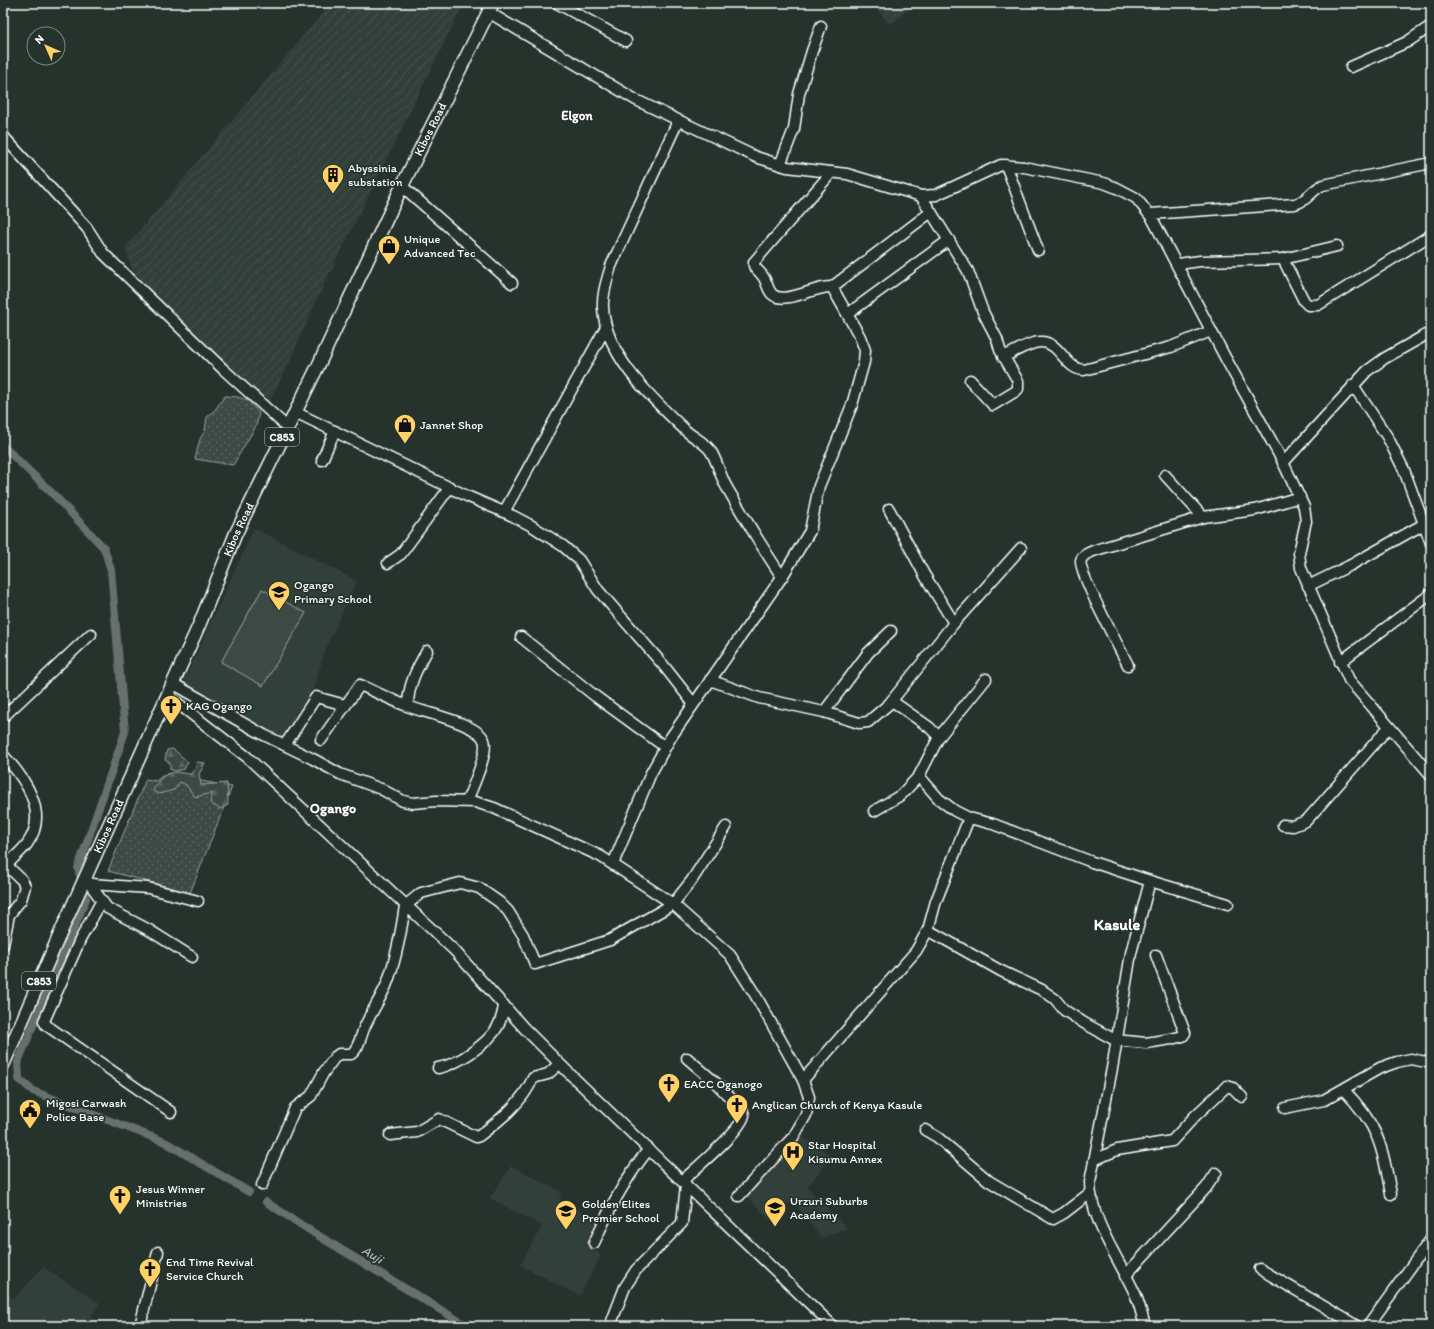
<svg xmlns="http://www.w3.org/2000/svg" width="1434" height="1329" font-family="Itim,sans-serif">
<style>
.built{fill:#333f3a}
.industrial{fill:url(#industrial-furrows)}
.grass{fill:url(#grass-dots);stroke:#9ea4a2}
.forest{fill:url(#forest-firs);stroke:#9ea4a2}
.park{fill:#3e4944;stroke:#9ea4a2}
.lines{fill:none;stroke-linecap:round;stroke-linejoin:round}
.canal{stroke:#67706c;stroke-width:8}
.minor-casing{stroke:#fff;stroke-width:13}
.major-casing{stroke:#fff;stroke-width:15}
.minor{stroke:#26332d;stroke-width:10}
.major{stroke:#26332d;stroke-width:12}
.labels{text-anchor:middle;stroke-width:3.5;stroke-linejoin:round;paint-order:stroke}
.shield{fill:#26332d;stroke:#bec2c0;stroke-width:1}
.shield-label{font-size:11px;font-weight:bold;fill:#fff}
.street-label{font-size:12px;fill:#fff;stroke:#26332d}
.poi-label{font-size:12px;fill:#fff;stroke:#26332d;text-anchor:start}
.neighbourhood-label{font-size:13px;font-weight:bold;fill:#fff;stroke:#26332d}
.water-label{font-size:13px;font-style:italic;fill:#b3b8b6;stroke:#26332d}
.quarter-label{font-size:14px;font-weight:bold;fill:#fff;stroke:#26332d}
.district-label{font-size:16px;font-weight:bold;fill:#fff;stroke:#26332d}
</style>
<defs>
<pattern id="industrial-furrows" width="10" height="10" patternUnits="userSpaceOnUse"><rect width="10" height="10" fill="#333f3a"/><path d="M-1 1l2-2M0 10L10 0M9 11l2-2" fill="none" stroke="#47524e"/></pattern>
<pattern id="grass-dots" width="8" height="8" patternUnits="userSpaceOnUse"><rect width="8" height="8" fill="#3e4944"/><path d="M2 2h.1M6 6h.1" fill="none" stroke="#5b6460" stroke-width="1.8" stroke-linecap="round"/></pattern>
<pattern id="forest-firs" width="22" height="20" patternUnits="userSpaceOnUse"><rect width="22" height="20" fill="#3e4944"/><path d="M5 1l3.5 6h-7zM16 11l3.5 6h-7z" fill="#5b6460"/></pattern>
</defs>
<rect width="100%" height="100%" fill="#26332d"/>
<filter id="ink" filterUnits="userSpaceOnUse"><feTurbulence type="fractalNoise" baseFrequency=".025" numOctaves="2"/><feDisplacementMap in="SourceGraphic" scale="8" xChannelSelector="R" yChannelSelector="G"/><feConvolveMatrix kernelMatrix="1 2 1 2 8 2 1 2 1" color-interpolation-filters="sRGB"/></filter>
<g filter="url(#ink)">
<g class="built">
<polygon points="254,528 357,581 328,643 309,700 287,740 183,684"/>
<polygon points="801,1135 832,1157 807,1187 847,1228 821,1238 792,1200 769,1219 745,1194"/>
<polygon points="511,1166 562,1192 559,1199 596,1220 585,1245 601,1254 580,1296 520,1265 542,1226 490,1198"/>
<polygon points="43,1267 100,1303 86,1326 3,1326 3,1290 14,1299"/>
</g>
<g class="industrial">
<polygon points="331,3 464,3 316,301 288,365 268,404 134,274 125,248"/>
<polygon points="871,3 915,3 891,25"/>
</g>
<g class="grass">
<path d="M 225,396 C 244,397 246,398 259,413 L 256,426 L 233,465 L 195,459 L 200,439 L 205,431 L 207,417 L 214,411 Z"/>
<polygon points="171,775 232,787 190,893 108,871 146,779 156,781 162,776"/>
</g>
<g class="forest">
<polygon points="173,749 188,762 184,769 175,771 170,769 170,763 165,760 167,750"/>
<path d="M 196,762 L 205,763 L 199,774 L 201,785 L 227,783 L 228,805 L 220,809 L 210,803 L 212,793 L 195,797 L 186,785 L 180,782 L 174,790 L 158,794 L 153,791 C 155,784 163,774 171,773 C 177,771 185,774 191,774 L 197,766 Z"/>
</g>
<polygon class="park" points="262,589 306,613 263,686 221,662"/>
<g class="lines">
<g class="canal">
<polyline points="3,446 54,495 104,548 111,570 125,732 78,868 86,899 18,1062 19,1079 33,1091 165,1142 249,1192"/>
<polyline points="266,1202 314,1233 467,1326"/>
</g>
<g class="minor-casing">
<g id="minor">
<polyline points="557,3 626,41"/>
<polyline points="488,12 636,100 756,157 787,167 847,174 921,196 936,195 1001,165 1024,167 1104,183 1117,188 1136,198 1152,218 1226,359 1282,460 1304,507 1306,521 1299,553 1301,568 1349,680 1431,775"/>
<polyline points="1351,67 1407,42 1431,26"/>
<path d="M 678,121 L 611,266 C 607,280 602,294 603,308 C 606,357 651,397 684,429 C 692,437 703,441 710,450 C 717,460 720,475 726,486 C 744,517 762,547 782,577"/>
<polyline points="3,136 87,228 103,253 223,369 287,427"/>
<polyline points="780,165 794,129 799,94 812,51 821,26"/>
<polyline points="1006,165 1038,250"/>
<path d="M 832,172 L 754,262 L 754,266 C 757,270 761,273 764,278 C 767,283 768,290 772,294 C 784,306 817,285 832,287 L 931,212 L 921,196"/>
<polyline points="402,186 512,283"/>
<polyline points="931,212 968,271 983,312 997,339 1000,350 1018,381 1018,389 1016,391 993,405 970,380"/>
<path d="M 1150,214 L 1295,204 C 1308,201 1311,190 1323,185 L 1431,163"/>
<polyline points="1283,259 1304,301 1308,305 1318,305 1431,235"/>
<polyline points="1178,264 1200,261 1283,259 1337,246"/>
<polyline points="849,313 949,240"/>
<path d="M 1003,357 C 1015,352 1029,342 1041,342 C 1061,342 1065,370 1084,370 L 1171,347 L 1211,331"/>
<polyline points="295,412 469,497 513,516 532,526 563,546 579,560 598,590 664,666 693,703"/>
<polyline points="322,460 335,431"/>
<polyline points="1283,463 1367,371 1385,358 1431,332"/>
<polyline points="1165,475 1203,517 1255,510 1300,497"/>
<polyline points="889,509 925,576 954,623"/>
<polyline points="504,512 606,327"/>
<polyline points="1424,524 1431,543"/>
<polyline points="388,563 401,554 450,487"/>
<polyline points="1308,586 1349,566 1424,524 1404,470 1388,438 1353,385"/>
<polyline points="521,637 595,696 665,747"/>
<polyline points="1340,662 1431,594"/>
<path d="M 1128,665 C 1121,651 1077,570 1081,560 C 1083,554 1091,552 1096,550 L 1203,517"/>
<polyline points="710,680 759,698 824,712 859,723 868,722 889,704 954,623 1021,548"/>
<polyline points="172,683 264,735 313,759 340,774 381,789 403,801 413,803 436,801 475,802 494,808 600,856 673,904 730,955 756,996 803,1080 809,1097 806,1115 794,1136 739,1196"/>
<polyline points="167,695 247,757 454,950 524,1028 571,1075 833,1326"/>
<path d="M 892,701 L 929,727 L 939,737 L 919,776 L 939,799 L 955,811 L 969,818 L 993,824 L 1092,862 L 1150,881 L 1131,953 L 1113,1063 L 1090,1182 C 1090,1221 1121,1261 1136,1296 C 1140,1306 1142,1316 1145,1326"/>
<path d="M 408,706 C 408,685 417,668 427,651"/>
<polyline points="824,712 868,653 891,631"/>
<polyline points="3,717 91,634"/>
<polyline points="939,737 986,679"/>
<path d="M 321,740 L 360,685 C 376,692 391,700 407,706 C 425,713 477,723 484,740 C 489,752 472,788 467,801"/>
<polyline points="285,745 316,697 345,705"/>
<path d="M 3,755 C 24,777 50,813 27,844 C 20,853 11,860 3,868"/>
<polyline points="874,811 901,795 919,776"/>
<polyline points="1283,825 1293,826 1306,821 1389,727"/>
<polyline points="613,864 651,773 671,737 782,577 810,531 819,486 852,405 864,362 865,350 860,337 832,287"/>
<polyline points="85,877 107,908 149,930 192,957"/>
<polyline points="1150,881 1228,904"/>
<polyline points="91,884 148,888 198,901"/>
<polyline points="101,902 80,940 44,1021 46,1025 171,1112"/>
<polyline points="928,930 1001,971 1042,990 1055,999 1064,1010 1084,1023 1115,1040 1146,1043 1171,1039 1183,1036 1185,1033 1156,955"/>
<polyline points="3,945 9,915 21,900 25,886 22,880 6,865"/>
<path d="M 438,1068 C 457,1065 489,1043 498,1026 C 501,1020 503,1013 504,1005"/>
<polyline points="803,1080 916,951 928,930 936,901 969,818"/>
<path d="M 1344,1090 C 1379,1126 1382,1146 1391,1194"/>
<polyline points="1285,1108 1324,1100 1380,1068 1397,1062 1411,1059 1431,1063"/>
<polyline points="925,1130 937,1137 989,1181 1053,1219 1064,1213 1090,1193"/>
<path d="M 390,1135 L 417,1132 L 439,1119 L 476,1137 L 479,1136 C 500,1120 523,1102 533,1078 L 548,1074 L 559,1064"/>
<polyline points="1094,1160 1117,1150 1172,1141 1195,1116 1227,1086 1233,1088 1242,1097"/>
<path d="M 682,1181 C 696,1168 741,1131 744,1115 L 742,1110 L 716,1083 L 687,1058"/>
<path d="M 262,1185 L 295,1108 L 311,1096 L 324,1072 L 335,1057 L 339,1054 L 351,1054 C 360,1048 361,1033 366,1024 C 372,1011 380,999 386,986 C 396,961 401,933 405,906 L 421,893 L 460,883 L 479,888 L 499,902 L 508,911 L 523,935 L 535,964 L 610,940 L 673,904 L 692,880 L 726,827"/>
<path d="M 594,1243 C 609,1209 625,1178 649,1149"/>
<polyline points="1260,1269 1357,1326"/>
<polyline points="1125,1276 1206,1188 1216,1173"/>
<polyline points="140,1326 158,1252"/>
<polyline points="610,1326 625,1287 636,1270 682,1223 686,1185"/>
<polyline points="1368,1326 1431,1239"/>
</g>
</g>
<g class="major-casing">
<g id="major">
<path id="s1" d="M 3,1065 L 63,927 L 200,623 L 236,533 L 319,364 L 402,186 L 493,3"/>
</g>
</g>
<use href="#minor" class="minor"/>
<use href="#major" class="major"/>
</g>
</g>
<defs>
<g id="building-pin" transform="scale(1.15)"><path d="M0 17L-7.5 6A9.5 9.5 0 1 1 7.5 6Z" fill="#ffd166" stroke="#26332d"/><path d="M-4-6H4V6H1V3H-1V6H-4ZM-2.5-4.3h1.7v1.8h-1.7ZM.8-4.3h1.7v1.8H.8ZM-2.5-1h1.7V.8h-1.7ZM.8-1h1.7V.8H.8Z" fill="#111"/></g>
<g id="shop-pin" transform="scale(1.15)"><path d="M0 17L-7.5 6A9.5 9.5 0 1 1 7.5 6Z" fill="#ffd166" stroke="#26332d"/><path d="M-5-2.5h2.3a2.7 3.5 0 0 1 5.4 0H5L5.5 6h-11ZM-1.5-2.5h3a1.5 2.3 0 0 0-3 0Z" fill="#111"/></g>
<g id="school-pin" transform="scale(1.15)"><path d="M0 17L-7.5 6A9.5 9.5 0 1 1 7.5 6Z" fill="#ffd166" stroke="#26332d"/><path d="M0-5L7-2L0 1L-7-2ZM-4 1L0 2.5L4 1V4Q0 6-4 4Z" fill="#111"/></g>
<g id="church-pin" transform="scale(1.15)"><path d="M0 17L-7.5 6A9.5 9.5 0 1 1 7.5 6Z" fill="#ffd166" stroke="#26332d"/><path d="M-1.2-6h2.4v3.5h3.3v2.4h-3.3V6h-2.4V-.1h-3.3v-2.4h3.3Z" fill="#111"/></g>
<g id="civic-pin" transform="scale(1.15)"><path d="M0 17L-7.5 6A9.5 9.5 0 1 1 7.5 6Z" fill="#ffd166" stroke="#26332d"/><path d="M-.6-6.5H3V-4.5H.6V-3L4-1V1h2V6H-6V1h2V-1L-.6-3ZM-1.2 2.5V6h2.4V2.5Z" fill="#111"/></g>
<g id="hospital-pin" transform="scale(1.15)"><path d="M0 17L-7.5 6A9.5 9.5 0 1 1 7.5 6Z" fill="#ffd166" stroke="#26332d"/><path d="M-5-5h3v3.5h4V-5h3V5h-3V1.5h-4V5h-3Z" fill="#111"/></g>
</defs>
<g fill-rule="evenodd">
<use href="#building-pin" x="333" y="175"/>
<use href="#shop-pin" x="389" y="246"/>
<use href="#shop-pin" x="405" y="425"/>
<use href="#school-pin" x="279" y="592"/>
<use href="#church-pin" x="171" y="706"/>
<use href="#church-pin" x="669" y="1084"/>
<use href="#church-pin" x="737" y="1105"/>
<use href="#civic-pin" x="30" y="1110"/>
<use href="#hospital-pin" x="793" y="1152"/>
<use href="#church-pin" x="120" y="1196"/>
<use href="#school-pin" x="775" y="1208"/>
<use href="#school-pin" x="566" y="1211"/>
<use href="#church-pin" x="150" y="1269"/>
</g>
<g class="labels">
<g class="shield">
<rect x="265" y="428" width="34" height="18" rx="3"/>
<rect x="22" y="972" width="34" height="18" rx="3"/>
</g>
<g class="shield-label">
<text x="282" y="441">C853</text>
<text x="39" y="985">C853</text>
</g>
<g class="street-label">
<text dy="4" stroke="none"><textPath href="#s1" startOffset="1029">Kibos Road</textPath></text>
<text dy="4" stroke="none"><textPath href="#s1" startOffset="585">Kibos Road</textPath></text>
<text dy="4" stroke="none"><textPath href="#s1" startOffset="261">Kibos Road</textPath></text>
</g>
<g class="poi-label">
<text x="348" y="172">Abyssinia<tspan x="348" dy="14">substation</tspan></text>
<text x="404" y="243">Unique<tspan x="404" dy="14">Advanced Tec</tspan></text>
<text x="420" y="429">Jannet Shop</text>
<text x="294" y="589">Ogango<tspan x="294" dy="14">Primary School</tspan></text>
<text x="186" y="710">KAG Ogango</text>
<text x="684" y="1088">EACC Oganogo</text>
<text x="46" y="1107">Migosi Carwash<tspan x="46" dy="14">Police Base</tspan></text>
<text x="752" y="1109">Anglican Church of Kenya Kasule</text>
<text x="808" y="1149">Star Hospital<tspan x="808" dy="14">Kisumu Annex</tspan></text>
<text x="136" y="1193">Jesus Winner<tspan x="136" dy="14">Ministries</tspan></text>
<text x="790" y="1205">Urzuri Suburbs<tspan x="790" dy="14">Academy</tspan></text>
<text x="582" y="1208">Golden Elites<tspan x="582" dy="14">Premier School</tspan></text>
<text x="166" y="1266">End Time Revival<tspan x="166" dy="14">Service Church</tspan></text>
</g>
<g class="neighbourhood-label">
<text x="577" y="120">Elgon</text>
</g>
<g class="water-label">
<text transform="translate(373 1254) rotate(32)" y="5">Auji</text>
</g>
<g class="quarter-label">
<text x="333" y="813">Ogango</text>
</g>
<g class="district-label">
<text x="1117" y="930">Kasule</text>
</g>
</g>
<rect width="1434" height="1329" fill="none" stroke="#26332d" stroke-width="16"/>
<rect x="8" y="8" width="1418" height="1313" fill="none" stroke="#fff" stroke-width="1.5" filter="url(#ink)"/>
<g transform="translate(46 46) rotate(315)"><circle r="19" fill="#26332d" stroke="#7d8581"/>
<path d="M0-3L7 15L0 10L-7 15Z" fill="#ffd166"/>
<text y="-6" font-size="11" font-weight="bold" text-anchor="middle" fill="#ffffff">N</text>
</g>
</svg>
